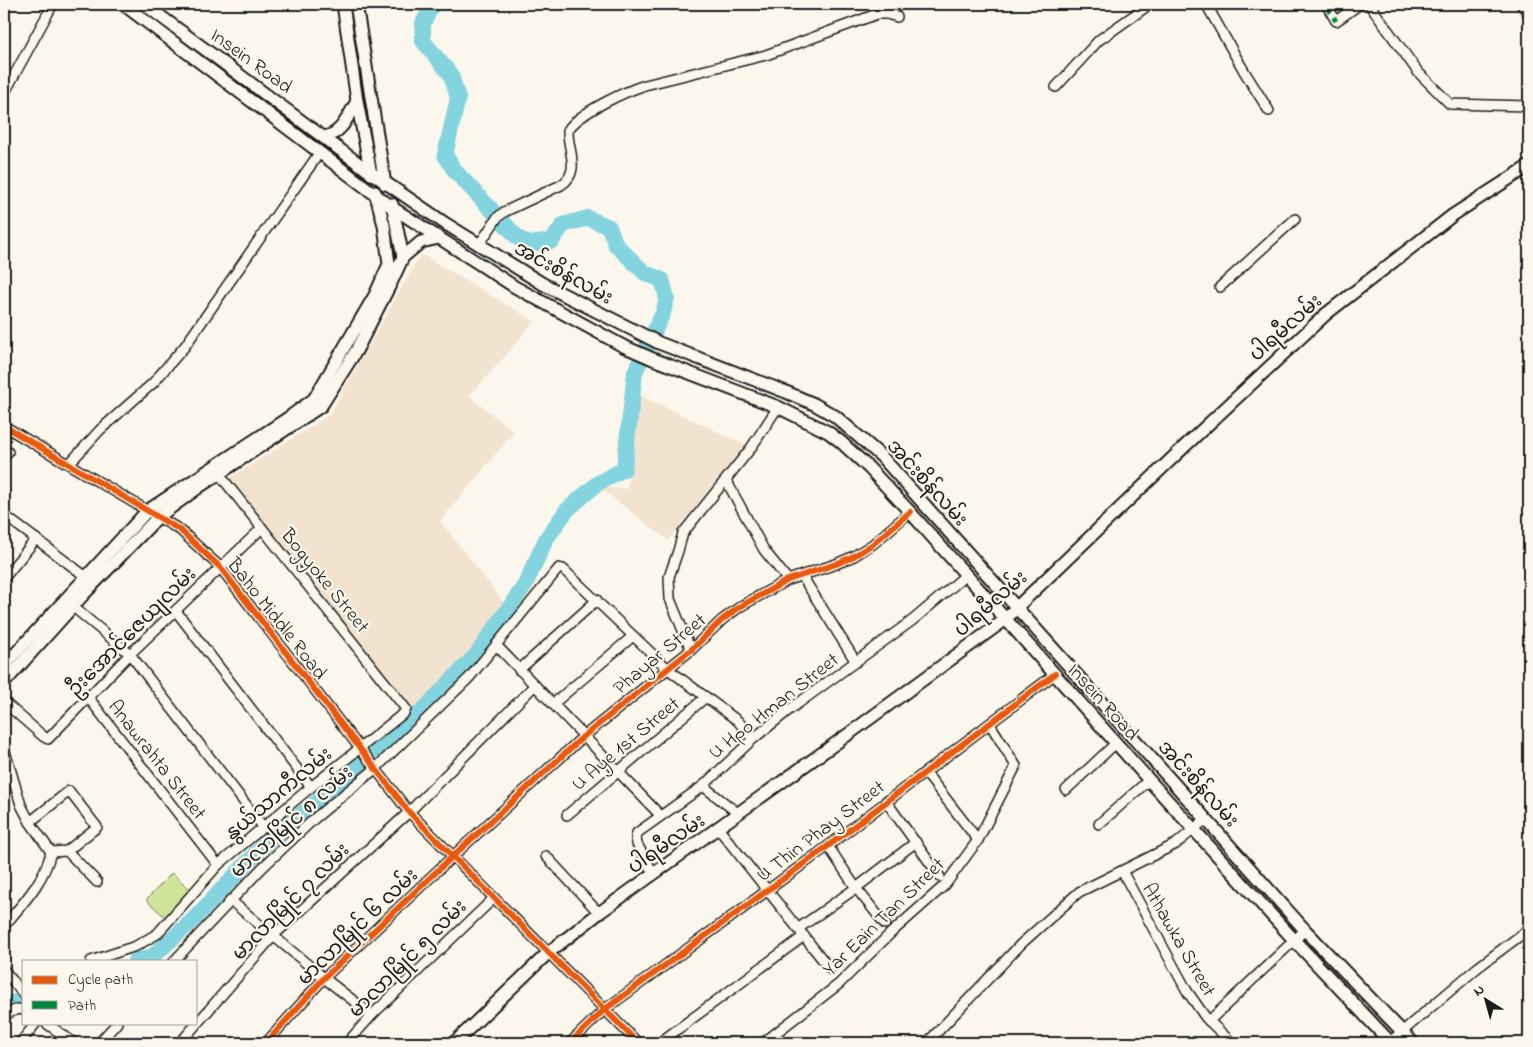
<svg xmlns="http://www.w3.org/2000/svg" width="1533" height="1047" font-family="'Indie Flower','Noto Sans Myanmar',sans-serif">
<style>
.built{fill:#f1e3cf}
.green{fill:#d1e59a;stroke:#76805b}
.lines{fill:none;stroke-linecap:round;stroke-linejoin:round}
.river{stroke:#84d4df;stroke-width:16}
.minor-casing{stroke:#1c1c1c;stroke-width:12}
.major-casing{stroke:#1c1c1c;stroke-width:15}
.minor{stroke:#fbf7ec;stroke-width:9}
.major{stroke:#fbf7ec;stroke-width:11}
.quiet{stroke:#00873e;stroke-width:5;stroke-dasharray:10 5;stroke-linecap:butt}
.cycleway-casing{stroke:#fbf7ec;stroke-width:9}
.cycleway{stroke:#e8590c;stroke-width:6}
.labels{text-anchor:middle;stroke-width:4.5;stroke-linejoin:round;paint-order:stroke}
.street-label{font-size:20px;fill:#1c1c1c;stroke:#fbf7ec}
</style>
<rect width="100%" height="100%" fill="#fbf7ec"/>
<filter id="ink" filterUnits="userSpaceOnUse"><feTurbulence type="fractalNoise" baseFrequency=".02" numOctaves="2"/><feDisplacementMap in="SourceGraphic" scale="10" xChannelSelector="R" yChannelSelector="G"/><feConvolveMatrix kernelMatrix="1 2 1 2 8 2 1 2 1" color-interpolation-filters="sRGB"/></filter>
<g filter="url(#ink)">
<g class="built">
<polygon points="421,254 534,321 503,359 469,396 514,432 440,521 505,604 474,648 414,711 230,478 329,415"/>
<polygon points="639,395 746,445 668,540 599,487 627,489"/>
</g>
<polygon class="green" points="172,873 191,890 165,917 146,900"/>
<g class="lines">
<g class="river">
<polyline points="135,961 153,956 192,921 261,848 387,743 428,705 477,654 525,585 546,539 567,510 598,483 624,469 635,372 663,313 667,298 662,280 645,273 616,245 609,227 588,218 563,225 552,241 529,244 518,238 455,171 445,155 458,98 451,75 423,41 423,23 433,4"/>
<polyline points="4,1006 24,999"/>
</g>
<g class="minor-casing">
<g id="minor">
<polyline points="1206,4 1244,71 1269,111"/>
<polyline points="1326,4 1336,21 1360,4"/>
<polyline points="1369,4 1418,72 1450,104 1529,106"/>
<polyline points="1521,4 1529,14"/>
<polyline points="887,14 900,4"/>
<polyline points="1056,87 1099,40 1150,4"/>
<polyline points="4,94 53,4"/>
<path d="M 479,245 L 497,218 L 504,212 L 561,185 C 582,172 567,149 568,130 C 580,112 624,92 645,85 L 766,55 L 877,14 L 887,14 L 897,17"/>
<polyline points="1220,287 1295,219"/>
<polyline points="4,426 180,530 220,567 409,812 638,1043"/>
<polyline points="4,456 8,452"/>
<polyline points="69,464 100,430 153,383 185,346 320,152"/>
<polyline points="726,480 764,550 788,580"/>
<polyline points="4,515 85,576"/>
<polyline points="802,576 856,662"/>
<polyline points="4,578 36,539"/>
<polyline points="72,606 130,654 264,828"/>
<polyline points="176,611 311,787"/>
<polyline points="497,646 660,815"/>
<polyline points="691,650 670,599 669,577 678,551 683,533 751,448 778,407"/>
<polyline points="519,670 597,600"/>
<polyline points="88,697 218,865"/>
<polyline points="4,702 44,737 48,739 130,654 262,528"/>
<polyline points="553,704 633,636"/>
<polyline points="4,748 21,805 30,822 51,852"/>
<polyline points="925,772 978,840"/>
<polyline points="703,786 739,814"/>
<polyline points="1066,790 1116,743"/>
<polyline points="886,801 940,877"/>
<polyline points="567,815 706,697"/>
<polyline points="30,822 69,791 97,827 67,851 51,852"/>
<polyline points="1099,824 1149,780"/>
<polyline points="718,828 830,969"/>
<polyline points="828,846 856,888 885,924"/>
<polyline points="67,851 97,882"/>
<polyline points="546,856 599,913"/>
<polyline points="1122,871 1187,991 1206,1018 1232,1043"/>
<polyline points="654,875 637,844 636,838 637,833 703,786 753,739 789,710 913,620 966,575"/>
<polyline points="230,900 324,978 372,1015"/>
<path d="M 4,926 C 23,903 44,882 51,852"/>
<polyline points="799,928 856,888 916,842"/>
<polyline points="91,961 136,946 157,934 218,865 311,787 404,713 406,709 219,474"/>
<polyline points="174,961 262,868 315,818 375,769 469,678 559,568 563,569 668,669 738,721 753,739"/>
<polyline points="4,970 24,995"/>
<polyline points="4,1015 18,1009 24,1010"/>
<polyline points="1209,1021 1305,930"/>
<polyline points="46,1023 74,1043"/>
<polyline points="1390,1042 1477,968 1529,929"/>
<polyline points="20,1043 36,1023"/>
<polyline points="99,1043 117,1023"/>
<polyline points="180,1043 274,935 409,812 535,685"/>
<polyline points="266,1043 324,978 453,856 584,736 691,650 722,620 741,606 788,580 836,564 854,556 873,544 910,512"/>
<polyline points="347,1043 372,1015 494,898"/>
<polyline points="570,1043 604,1010 828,846 1055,674"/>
<polyline points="659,1043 804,936"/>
<polyline points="763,1043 839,984 892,932 945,885 978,840 1016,766 990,724"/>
<polyline points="927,1043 1021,944 1079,892 1176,844 1206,819"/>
</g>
</g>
<g class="major-casing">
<g id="major">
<polyline points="123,4 393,208 515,287 623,346 653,359 778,407 828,432 841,442 869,468 910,512 1149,780 1294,940 1391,1043"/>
<polyline points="144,4 370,172 446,224 543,284 659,343 786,392 814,404 835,416 881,456 1305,930 1413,1043"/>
<polyline points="343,4 357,101 371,174"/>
<polyline points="356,4 385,184"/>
<path d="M 324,137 C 342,134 348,116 357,101"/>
<polyline points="403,257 421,242 439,238"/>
<polyline points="4,666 147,511 288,418 314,399 375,295 389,264 384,225 375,192"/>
<polyline points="4,683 83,595 158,517 199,487 321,406 356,351 392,281 403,257 392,204"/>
<polyline points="454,1043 548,953 599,913 850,733 1006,619 1017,607 1185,446 1326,314 1453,215 1529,166"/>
</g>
</g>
<use href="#minor" class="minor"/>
<use href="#major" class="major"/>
<polyline class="quiet" points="1326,4 1336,21"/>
<g class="cycleway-casing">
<g id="cycleway">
<polyline points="4,426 180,530 220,567 409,812 638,1043"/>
<polyline points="266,1043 324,978 453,856 584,736 691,650 722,620 741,606 788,580 836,564 854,556 873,544 910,512"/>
<polyline points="570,1043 604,1010 828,846 1055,674"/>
</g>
</g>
<use href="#cycleway" class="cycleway"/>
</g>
</g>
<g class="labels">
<g class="street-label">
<text transform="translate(252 60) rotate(36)" y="7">Insein Road</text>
<text transform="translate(564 272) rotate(29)" y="7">အင်းစိန်လမ်း</text>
<text transform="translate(1285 327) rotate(-42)" y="7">ပါရမီလမ်း</text>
<text transform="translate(928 482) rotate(48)" y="7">အင်းစိန်လမ်း</text>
<text transform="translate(326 580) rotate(51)" y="7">Bogyoke Street</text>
<text transform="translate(990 603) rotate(-41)" y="7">ပါရမီလမ်း</text>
<text transform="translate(278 618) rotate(52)" y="7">Baho Middle Road</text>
<text transform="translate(131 631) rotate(-45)" y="7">ဦးအောင်ဇေယျလမ်း</text>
<text transform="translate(659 653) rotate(-40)" y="7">Phayar Street</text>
<text transform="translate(1104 701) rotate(48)" y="7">Insein Road</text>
<text transform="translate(773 705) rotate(-38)" y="7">U Hpo Hman Street</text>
<text transform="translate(625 743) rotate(-40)" y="7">U Aye 1st Street</text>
<text transform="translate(158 759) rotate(52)" y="7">Anawrahta Street</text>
<text transform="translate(1199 783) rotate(48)" y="7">အင်းစိန်လမ်း</text>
<text transform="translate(278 793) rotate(-40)" y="7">နွယ်သာကီလမ်း</text>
<text transform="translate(291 821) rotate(-42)" y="7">မာလာမြိုင် ၈ လမ်း</text>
<text transform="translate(820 830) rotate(-37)" y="7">U Thin Phay Street</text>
<text transform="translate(666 843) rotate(-35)" y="7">ပါရမီလမ်း</text>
<text transform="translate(290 901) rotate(-45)" y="7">မာလာမြိုင် ၇ လမ်း</text>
<text transform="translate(883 916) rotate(-44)" y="7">Yar Eain Tan Street</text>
<text transform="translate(357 926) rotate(-44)" y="7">မာလာမြိုင် ၆ လမ်း</text>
<text transform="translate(1180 939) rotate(60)" y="7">Athawka Street</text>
<text transform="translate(407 958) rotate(-45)" y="7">မာလာမြိုင် ၅ လမ်း</text>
</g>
</g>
<rect width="1533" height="1047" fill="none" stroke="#fbf7ec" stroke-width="20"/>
<rect x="10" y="10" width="1513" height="1027" fill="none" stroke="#1c1c1c" stroke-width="2" filter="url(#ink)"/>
<rect x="22" y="960" width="175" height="65" fill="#fbf7ec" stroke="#a29f99"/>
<rect x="32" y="976" width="25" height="8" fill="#e8590c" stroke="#a29f99"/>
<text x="68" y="984" font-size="15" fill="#1c1c1c">Cycle path</text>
<rect x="32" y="1001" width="25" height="8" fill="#00873e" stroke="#a29f99"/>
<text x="68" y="1010" font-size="15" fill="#1c1c1c">Path</text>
<g transform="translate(1486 1000) rotate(323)" stroke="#fbf7ec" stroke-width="4" paint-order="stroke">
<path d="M0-4L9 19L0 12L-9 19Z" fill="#1c1c1c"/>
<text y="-8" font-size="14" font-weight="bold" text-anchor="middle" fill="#1c1c1c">N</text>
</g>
</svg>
